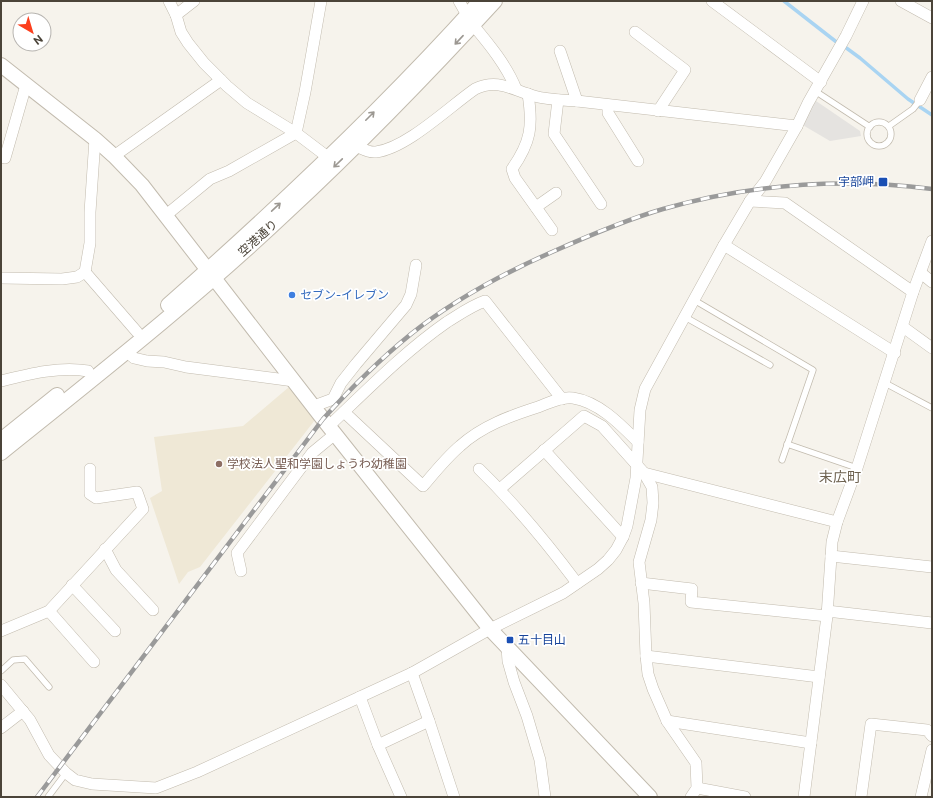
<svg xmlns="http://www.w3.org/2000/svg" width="933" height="798" font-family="Commissioner,'Noto Sans JP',sans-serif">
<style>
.education{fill:#efe8d6}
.parking{fill:#e5e3e0}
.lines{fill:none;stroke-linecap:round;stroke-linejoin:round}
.stream{stroke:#a9d4f2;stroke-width:3.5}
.service-casing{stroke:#c2bbae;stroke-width:7}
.minor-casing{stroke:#c2bbae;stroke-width:12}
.tertiary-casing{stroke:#c2bbae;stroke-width:16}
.service{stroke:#fff;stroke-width:5.5}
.minor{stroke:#fff;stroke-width:11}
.tertiary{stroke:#fff;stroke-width:14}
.rail-casing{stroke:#9a9a9a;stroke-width:4.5}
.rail{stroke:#fff;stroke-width:3;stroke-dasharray:9;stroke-linecap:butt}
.oneway{stroke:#9c9892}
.transit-dot{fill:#1a4fb4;stroke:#fff;stroke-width:1.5}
.shop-dot{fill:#3f7fe0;stroke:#fff;stroke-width:1.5}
.education-dot{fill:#8d6e63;stroke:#fff;stroke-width:1.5}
.labels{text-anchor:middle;stroke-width:3.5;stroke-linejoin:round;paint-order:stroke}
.transit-label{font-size:12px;fill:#164399;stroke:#fff;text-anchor:end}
.street-label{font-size:12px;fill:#4b4439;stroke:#fff}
.shop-label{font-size:12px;fill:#366cbe;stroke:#fff;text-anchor:start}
.education-label{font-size:12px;fill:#785e54;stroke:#fff;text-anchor:start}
.quarter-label{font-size:14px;fill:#6e6250;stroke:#fff}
</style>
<rect width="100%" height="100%" fill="#f6f3ec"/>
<polygon class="education" points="289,387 315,420 200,567 188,572 179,584 150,498 162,491 154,437 243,426"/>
<polygon class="parking" points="816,101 860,131 861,136 830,141 801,124"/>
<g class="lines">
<g class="stream">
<polyline points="784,1 839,44"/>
<polyline points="845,47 860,58 908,99 932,115"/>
</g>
<g class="service-casing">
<g id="service">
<polyline points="815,91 870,127"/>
<circle cx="879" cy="134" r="12"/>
<polyline points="889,126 913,109 920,100"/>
<polyline points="694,300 813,370 782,460"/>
<polyline points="685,317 770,365"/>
<polyline points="885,383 932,408"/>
<polyline points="787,444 857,468"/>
<polyline points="1,671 13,660 25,659 49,687"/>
<polyline points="48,797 66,773"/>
</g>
</g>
<g class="minor-casing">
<g id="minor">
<polyline points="169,1 176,15 181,32 188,43 204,63 227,86 247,103 296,133 329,158"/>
<polyline points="459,1 467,15"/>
<polyline points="712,1 821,82"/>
<polyline points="901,1 932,18"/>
<polyline points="176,15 194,1"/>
<path d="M 473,25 C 489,44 507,66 516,89"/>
<polyline points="635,32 685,70 658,111"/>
<polyline points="560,51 577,101"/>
<path d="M 528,94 C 533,126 531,142 512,169 L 515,178 L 552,230"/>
<polyline points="558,100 554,134 601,204"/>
<polyline points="920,100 932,77"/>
<polyline points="608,105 608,113 638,161"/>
<path d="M 356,146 C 363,149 369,153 376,152 C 407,148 449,107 475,89 C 498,78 512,90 534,96 C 548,100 563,100 577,101 L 797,126"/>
<polyline points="114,156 221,80"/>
<polyline points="1,157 5,158 26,85"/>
<polyline points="750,201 785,203 913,292"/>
<polyline points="536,207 556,193"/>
<polyline points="165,216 210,179 229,171 296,133 305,92 321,1"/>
<polyline points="724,245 895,353"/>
<polyline points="85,272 137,332"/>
<polyline points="921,273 932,282"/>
<polyline points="1,278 62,279 77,277 85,272 90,243 90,212 95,139"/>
<polyline points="903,327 932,348"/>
<polyline points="127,352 134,358 147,361 164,362 186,367 294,381"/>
<path d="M 1,381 C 29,374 60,366 88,371"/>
<polyline points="314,406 333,399 341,383 356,364 406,305 411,294 416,265"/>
<path d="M 344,412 L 423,486 C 435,472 446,458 460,446 C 482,426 510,416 538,407 C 549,403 562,396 573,398 C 599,402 620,424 638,442"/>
<path d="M 329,426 C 367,390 404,352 447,322 C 460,314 471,306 485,301 L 562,399"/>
<polyline points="544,450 623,537"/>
<path d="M 479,469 C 515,504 547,543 577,583"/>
<polyline points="644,473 837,522"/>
<polyline points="500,489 584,416 602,426 644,473 652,487 653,503 651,520 639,562 644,603 646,656 648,674 653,689 667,721 696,763 697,788 691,797"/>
<polyline points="105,549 116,570 153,610"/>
<polyline points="831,556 932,567"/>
<polyline points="241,571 237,553 312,453 335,434"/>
<polyline points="641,583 692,589 691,602 827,616"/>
<polyline points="72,585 115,631"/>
<polyline points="49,611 94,662"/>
<polyline points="827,611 932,623"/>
<polyline points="1,631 49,611 143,509 137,492 96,498 90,494 90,469"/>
<polyline points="507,647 508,661 514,682 527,716 540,760 545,797"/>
<polyline points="646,656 819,677"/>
<polyline points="412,673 429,721 454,797"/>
<polyline points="1,685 30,720 49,755 66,773 75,780 92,784 156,788 197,772 412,673 490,629 563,593 598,569 608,560 616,550 623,537 627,526 636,478 640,410 645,389 724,245 750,201 765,182 797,126 808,103 846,36 863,1"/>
<polyline points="360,697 378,745 401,797"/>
<polyline points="667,721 811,743"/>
<polyline points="1,728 23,711"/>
<polyline points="378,745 429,721"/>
<polyline points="697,788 745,797"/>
<polyline points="804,797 827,616 832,542 837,522 857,468 913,292 932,241"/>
<polyline points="861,797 871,724 927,730 932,736"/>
<polyline points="921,797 932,750"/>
</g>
</g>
<g class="tertiary-casing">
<g id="tertiary">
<polyline points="1,65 95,139 114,156 142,185 323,419 490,629 650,797"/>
<path d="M 168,305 C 277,209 383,109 480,1"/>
<polyline points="1,440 57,395"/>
<path d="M 1,453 C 98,375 196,298 287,212 C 359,145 428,74 495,1"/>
</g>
</g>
<use href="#service" class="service"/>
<use href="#minor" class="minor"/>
<use href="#tertiary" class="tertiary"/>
<g class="rail-casing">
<path id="rail" d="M 37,797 L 323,419 C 351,388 379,360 411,334 C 454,300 502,274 552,252 C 588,236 625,220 663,209 C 750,184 843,178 932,189"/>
</g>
<use href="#rail" class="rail"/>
</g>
<defs><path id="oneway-shaft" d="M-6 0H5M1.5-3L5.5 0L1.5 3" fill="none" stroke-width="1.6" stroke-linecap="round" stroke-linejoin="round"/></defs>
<g class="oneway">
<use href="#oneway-shaft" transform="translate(459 40) rotate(133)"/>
<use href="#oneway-shaft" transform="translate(370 116) rotate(-45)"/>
<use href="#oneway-shaft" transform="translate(338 163) rotate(136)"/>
<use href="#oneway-shaft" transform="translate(276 207) rotate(-43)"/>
</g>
<g class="transit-dot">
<rect x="878" y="177" width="10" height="10" rx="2"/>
<rect x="506" y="636" width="8" height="8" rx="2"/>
</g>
<circle class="shop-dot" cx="292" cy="295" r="4"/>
<circle class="education-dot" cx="219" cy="464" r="4"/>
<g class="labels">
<g class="transit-label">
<text x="874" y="186">宇部岬</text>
<text x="518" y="644" text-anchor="start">五十目山</text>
</g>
<g class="street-label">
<text transform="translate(258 238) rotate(-42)" y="4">空港通り</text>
</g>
<g class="shop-label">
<text x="300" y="299">セブン-イレブン</text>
</g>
<g class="education-label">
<text x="227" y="468">学校法人聖和学園しょうわ幼稚園</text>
</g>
<g class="quarter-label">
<text x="840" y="482">末広町</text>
</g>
</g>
<rect width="933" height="798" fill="none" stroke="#4b4439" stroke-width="4"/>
<g transform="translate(32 32) rotate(142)"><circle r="19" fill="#ffffff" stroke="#b7b4b0"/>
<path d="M0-3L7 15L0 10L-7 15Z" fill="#fc3f1d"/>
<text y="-6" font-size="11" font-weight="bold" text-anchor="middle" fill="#4b4439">N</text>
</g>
</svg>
